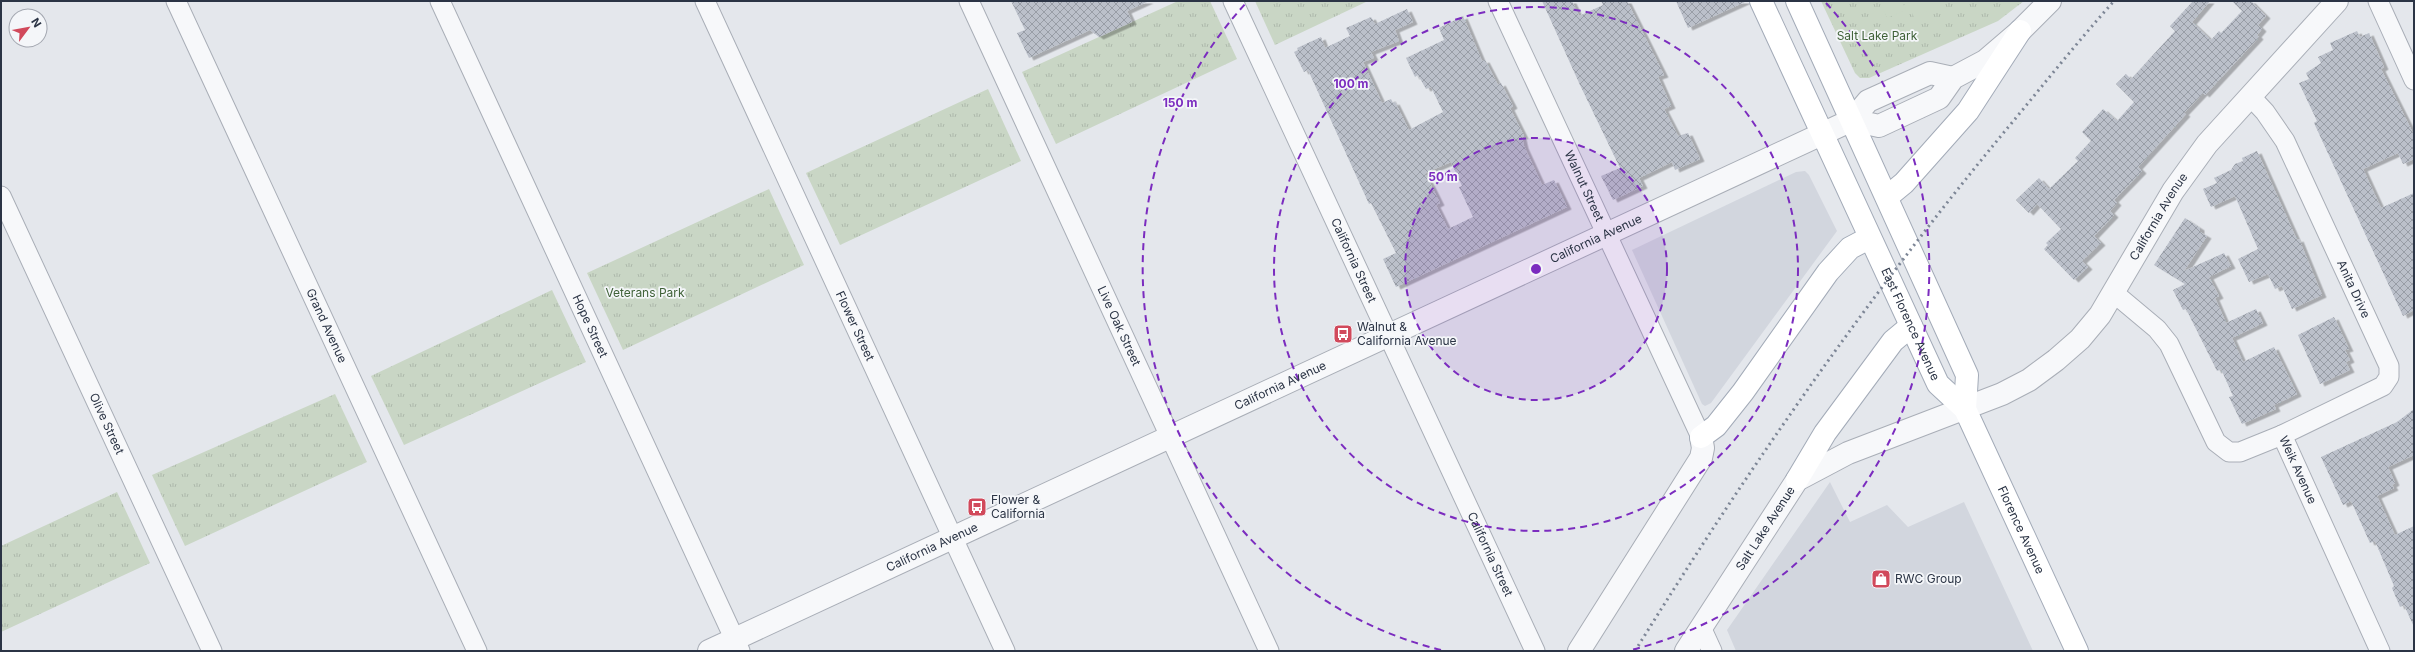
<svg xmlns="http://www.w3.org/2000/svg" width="2415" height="652" font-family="Inter,sans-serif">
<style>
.built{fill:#d2d6de}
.grass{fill:url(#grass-tufts)}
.garden{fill:#c9d6c5}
.building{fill:url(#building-cross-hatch);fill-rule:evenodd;filter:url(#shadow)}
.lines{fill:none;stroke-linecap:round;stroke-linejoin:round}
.minor-casing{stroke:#a9aeb7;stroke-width:21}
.tertiary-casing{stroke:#a9aeb7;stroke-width:24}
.primary-casing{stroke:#a3abb8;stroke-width:24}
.minor{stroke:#f7f8fa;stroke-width:19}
.tertiary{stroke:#f7f8fa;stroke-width:22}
.primary{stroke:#fff;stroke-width:22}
.rail{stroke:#7d8696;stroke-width:3;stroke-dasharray:2 4;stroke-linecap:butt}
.ring{fill:none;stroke:#7b2cbf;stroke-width:2;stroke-dasharray:7 5}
.labels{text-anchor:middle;stroke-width:3.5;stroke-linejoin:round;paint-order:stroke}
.park-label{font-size:12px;fill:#3f6138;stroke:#f4f6f9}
.street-label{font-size:12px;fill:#2b3445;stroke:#f4f6f9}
.poi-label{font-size:12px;fill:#2b3445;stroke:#f4f6f9;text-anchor:start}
.centre{fill:#7b2cbf;stroke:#f4f6f9;stroke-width:2}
.ring-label{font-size:12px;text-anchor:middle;font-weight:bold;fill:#7b2cbf;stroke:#f4f6f9;stroke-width:3.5;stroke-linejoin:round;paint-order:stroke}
</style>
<defs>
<pattern id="grass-tufts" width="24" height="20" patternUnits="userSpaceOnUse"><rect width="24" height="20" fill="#c9d6c5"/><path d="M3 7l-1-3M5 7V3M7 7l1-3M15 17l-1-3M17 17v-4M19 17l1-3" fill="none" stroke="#adb8ab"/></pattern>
<pattern id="building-cross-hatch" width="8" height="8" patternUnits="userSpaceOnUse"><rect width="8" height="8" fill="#bbc0ca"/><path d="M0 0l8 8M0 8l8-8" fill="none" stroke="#989da6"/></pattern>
<filter id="shadow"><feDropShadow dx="4.5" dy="2.5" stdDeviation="0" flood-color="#0004"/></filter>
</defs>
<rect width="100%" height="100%" fill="#e4e7ec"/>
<g class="built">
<polygon points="1805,171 1809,175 1837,231 1711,403 1705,406 1702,404 1632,250 1796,172"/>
<polygon points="1830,482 1850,522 1887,505 1908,527 1964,502 2033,651 1736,651 1727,630"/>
</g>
<g class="grass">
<polygon points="1178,1 1210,1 1237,59 1056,144 1022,72"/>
<polygon points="1255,1 1368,1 1275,45"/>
<polygon points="1821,1 2024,1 1998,21 1869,78 1860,78 1855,73"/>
<polygon points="988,89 1021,161 840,245 806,173"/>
<polygon points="769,189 804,265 623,350 587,273"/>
<polygon points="552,290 586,362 404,445 371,376"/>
<polygon points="335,394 367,462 185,546 152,475"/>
<polygon points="117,492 150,563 1,632 1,546"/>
</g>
<g class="garden">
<polygon points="1879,1 1902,1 1906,10 1887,18"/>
<polygon points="1906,1 1943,1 1915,19"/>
</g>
<g class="building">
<polygon points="1011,1 1149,1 1127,11 1132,22 1099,37 1090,30 1029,58 1017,33 1025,30"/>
<polygon points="1542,1 1572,1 1579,16 1603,5 1601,1 1627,1 1664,75 1658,77 1671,106 1664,109 1678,136 1688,133 1700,159 1675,170 1672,162 1639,178 1643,186 1613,200 1601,176 1620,168 1580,85"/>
<polygon points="1676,1 1747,1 1688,28"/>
<polygon points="2193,1 2210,1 2192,22 2211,40 2219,31 2221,33 2242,11 2232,1 2251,1 2266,16 2258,25 2262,29 2257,35 2259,37 2205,95 2203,93 2184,113 2186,114 2138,167 2142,171 2114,200 2117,203 2110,211 2114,215 2094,236 2101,243 2082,261 2088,267 2074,280 2044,249 2048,245 2046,243 2061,229 2037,204 2029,213 2016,200 2039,178 2049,189 2078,161 2075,158 2091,141 2082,132 2103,109 2117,121 2134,102 2116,84 2126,74 2131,79 2175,31 2170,26"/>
<path d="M 1407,9 L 1413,22 L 1395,30 L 1399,41 L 1371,52 L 1374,58 L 1363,62 L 1382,103 L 1391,99 L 1393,103 L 1395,102 L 1409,130 L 1443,112 L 1431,87 L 1426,89 L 1418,75 L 1415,77 L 1406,58 L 1444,40 L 1439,28 L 1463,16 L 1482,61 L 1485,60 L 1498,85 L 1501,83 L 1513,106 L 1510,108 L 1524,136 L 1522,137 L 1524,146 L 1542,185 L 1554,180 L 1567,207 L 1396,287 L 1383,259 L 1396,253 L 1371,203 L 1369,204 L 1308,70 L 1304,72 L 1294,52 L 1298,50 L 1297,48 L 1321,37 L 1325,48 L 1350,36 L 1346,28 L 1371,17 L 1375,24 ZM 1451,162 L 1462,186 L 1459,187 L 1473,217 L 1448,229 L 1436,205 L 1440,203 L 1425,173 Z"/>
<polygon points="2357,31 2360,37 2369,33 2384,67 2381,69 2414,135 2414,159 2403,164 2398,153 2363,169 2381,208 2414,193 2414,310 2403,316 2314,123 2317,121 2299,83 2309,79 2306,73 2321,63 2318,57 2333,50 2330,43"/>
<polygon points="2257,151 2297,240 2299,239 2322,295 2292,309 2282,286 2275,289 2268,274 2249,282 2238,259 2258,249 2235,196 2211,207 2203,189 2217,183 2214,178 2231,170 2235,164 2243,161 2242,158"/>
<polygon points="2185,218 2200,228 2200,232 2207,236 2184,271 2224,253 2231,266 2209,277 2219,296 2215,298 2226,323 2256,309 2263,323 2232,338 2243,362 2274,347 2297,394 2274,405 2276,409 2242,424 2229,397 2233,396 2221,369 2217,371 2186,309 2183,310 2173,290 2185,284 2154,265"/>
<polygon points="2334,317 2349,349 2345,350 2350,360 2346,362 2350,370 2320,384 2298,335"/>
<polygon points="2414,409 2414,455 2388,467 2395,483 2392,485 2394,488 2377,496 2395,535 2414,526 2414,627 2404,605 2400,607 2392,588 2394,586 2375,541 2370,543 2351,501 2343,505 2321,457 2397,422"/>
</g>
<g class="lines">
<g class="minor-casing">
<g id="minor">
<path id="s1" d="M 176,1 L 477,651"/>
<path id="s2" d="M 440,1 L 740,651"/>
<path id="s3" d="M 705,1 L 1005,651"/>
<path id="s4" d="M 969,1 L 1269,651"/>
<path id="s5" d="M 1233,1 L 1535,651"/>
<path id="s6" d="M 1498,1 L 1701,437"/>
<polyline points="2378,1 2414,80"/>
<path id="s7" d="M 2251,97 L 2265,112 L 2285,141 L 2389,366 L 2389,377 L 2383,386 L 2282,435"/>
<path id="s8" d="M 1,196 L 212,651"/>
<path id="s9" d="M 2114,293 L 2157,329 L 2169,344 L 2216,442 L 2229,452 L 2240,452 L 2282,435 L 2380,651"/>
<polyline points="1701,627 1712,651"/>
</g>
</g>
<g class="tertiary-casing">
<g id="tertiary">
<polyline points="1852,120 1879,126 1939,98 1953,78 1985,61 2020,31 2050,1"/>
<path id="s10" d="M 709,651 L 1852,120 L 1868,101 L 1930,73 L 1953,78"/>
<polyline points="1579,651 1701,458 1703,448 1701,437"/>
<path id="s11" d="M 1686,651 L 1797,480 L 1848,453 L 2002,394 L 2029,380 L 2056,360 L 2080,339 L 2100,315 L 2173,191 L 2207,144 L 2337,1"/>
</g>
</g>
<g class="primary-casing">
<g id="primary">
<path id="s12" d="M 1761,1 L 1938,384 L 1965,409 L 2077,651"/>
<polyline points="1797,1 1967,375 1965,409"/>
<polyline points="1887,197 1904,183 1968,111 2020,31"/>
<polyline points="1701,437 1716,426 1743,392 1828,272 1850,248 1869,238"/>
<polyline points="1797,480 1825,433 1893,341 1911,326"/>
</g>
</g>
<use href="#minor" class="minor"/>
<use href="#tertiary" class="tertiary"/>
<use href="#primary" class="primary"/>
<path class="rail" d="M 1635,651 C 1750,465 1875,287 2015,119 C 2048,79 2080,39 2114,1"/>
</g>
<circle cx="1536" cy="269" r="131" fill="#7b2cbf" fill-opacity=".12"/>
<g class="ring">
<circle cx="1536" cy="269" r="131"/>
<circle cx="1536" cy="269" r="262"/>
<path d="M1441 650A393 393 0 0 1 1246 3M1826 3A393 393 0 0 1 1631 650"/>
</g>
<defs>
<g id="bus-square" transform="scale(1)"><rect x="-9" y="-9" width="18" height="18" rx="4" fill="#d1495b" stroke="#f4f6f9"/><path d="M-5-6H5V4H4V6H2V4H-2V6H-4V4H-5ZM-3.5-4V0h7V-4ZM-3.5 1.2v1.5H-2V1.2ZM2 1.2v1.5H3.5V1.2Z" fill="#fff"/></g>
<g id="shop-square" transform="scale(1)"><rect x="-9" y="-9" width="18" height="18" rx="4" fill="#d1495b" stroke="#f4f6f9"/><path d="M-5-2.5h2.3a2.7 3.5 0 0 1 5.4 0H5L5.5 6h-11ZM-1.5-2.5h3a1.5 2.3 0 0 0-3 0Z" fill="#fff"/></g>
</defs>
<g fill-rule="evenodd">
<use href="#bus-square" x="1343" y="334"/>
<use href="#bus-square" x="977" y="507"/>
<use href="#shop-square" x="1881" y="579"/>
</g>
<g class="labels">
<g class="park-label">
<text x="1877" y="40">Salt Lake Park</text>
<text x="645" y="297">Veterans Park</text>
</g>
<g class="street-label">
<text dy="4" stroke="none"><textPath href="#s6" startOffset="204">Walnut Street</textPath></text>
<text dy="4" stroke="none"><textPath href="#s11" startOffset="668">California Avenue</textPath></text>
<text dy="4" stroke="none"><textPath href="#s10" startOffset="978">California Avenue</textPath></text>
<text dy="4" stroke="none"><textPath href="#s5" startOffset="286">California Street</textPath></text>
<text dy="4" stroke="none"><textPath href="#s7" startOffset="219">Anita Drive</textPath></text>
<text dy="4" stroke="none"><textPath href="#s12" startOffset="356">East Florence Avenue</textPath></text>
<text dy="4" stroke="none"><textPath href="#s1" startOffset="358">Grand Avenue</textPath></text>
<text dy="4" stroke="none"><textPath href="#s2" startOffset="358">Hope Street</textPath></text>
<text dy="4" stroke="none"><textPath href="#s3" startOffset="358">Flower Street</textPath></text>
<text dy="4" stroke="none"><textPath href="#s4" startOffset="358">Live Oak Street</textPath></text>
<text dy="4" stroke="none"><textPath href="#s10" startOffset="630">California Avenue</textPath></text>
<text dy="4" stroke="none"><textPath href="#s8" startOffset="251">Olive Street</textPath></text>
<text dy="4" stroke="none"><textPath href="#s9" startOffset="295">Weik Avenue</textPath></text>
<text dy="4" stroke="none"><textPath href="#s11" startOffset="146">Salt Lake Avenue</textPath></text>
<text dy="4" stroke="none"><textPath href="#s12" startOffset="592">Florence Avenue</textPath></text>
<text dy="4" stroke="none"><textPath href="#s10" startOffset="246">California Avenue</textPath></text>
<text dy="4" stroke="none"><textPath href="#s5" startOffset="610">California Street</textPath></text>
</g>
<g class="poi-label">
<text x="1357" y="331">Walnut &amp;<tspan x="1357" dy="14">California Avenue</tspan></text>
<text x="991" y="504">Flower &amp;<tspan x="991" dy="14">California</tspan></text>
<text x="1895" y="583">RWC Group</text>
</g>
</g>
<circle cx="1536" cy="269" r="6" class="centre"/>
<g class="ring-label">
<text x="1351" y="88">100 m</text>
<text x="1180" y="107">150 m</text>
<text x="1443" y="181">50 m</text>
</g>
<rect width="2415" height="652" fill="none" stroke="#2b3445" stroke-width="4"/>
<g transform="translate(28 28) rotate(58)"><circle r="19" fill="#f4f6f9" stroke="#a4a8b1"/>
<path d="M0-3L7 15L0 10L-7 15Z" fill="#d1495b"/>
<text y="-6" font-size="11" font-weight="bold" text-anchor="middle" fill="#2b3445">N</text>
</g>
</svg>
